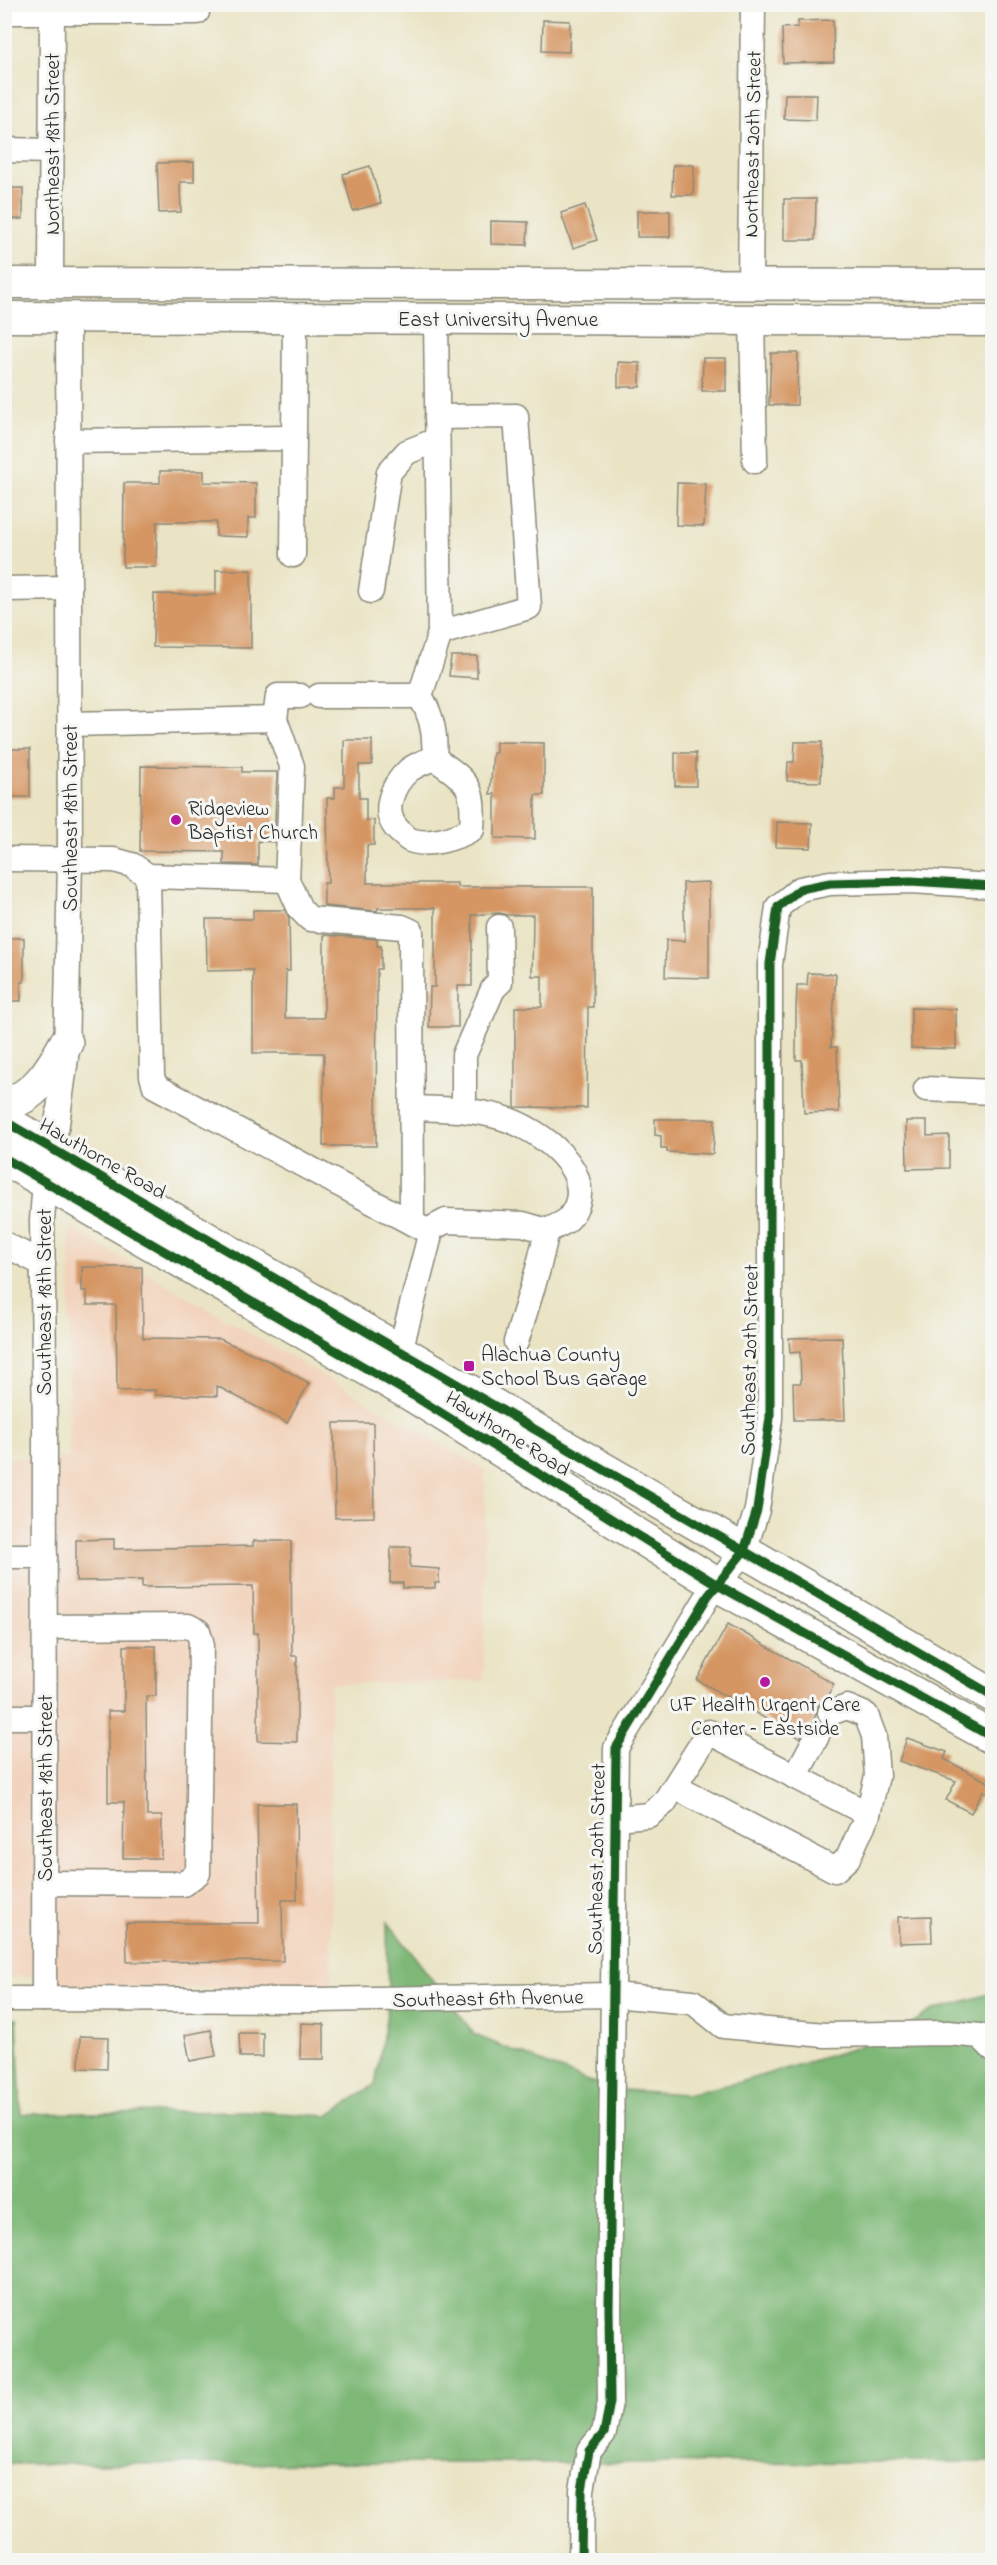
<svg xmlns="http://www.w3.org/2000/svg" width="997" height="2565" font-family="'Indie Flower',sans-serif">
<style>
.built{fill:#f2d4be}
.forest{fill:#7eb877;stroke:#547251;stroke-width:1.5}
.building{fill:#d59664}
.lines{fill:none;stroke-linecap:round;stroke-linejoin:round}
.minor-casing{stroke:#8a8878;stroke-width:27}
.major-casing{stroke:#8a8878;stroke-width:33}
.highway-casing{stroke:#8a8878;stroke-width:36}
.minor{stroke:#fff;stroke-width:24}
.major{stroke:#fff;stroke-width:30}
.highway{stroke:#fff;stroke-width:33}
.cycleway-casing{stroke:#f6f6f2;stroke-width:13}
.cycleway{stroke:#1b5e20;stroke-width:9}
.poi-dot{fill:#b5179e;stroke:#f6f6f2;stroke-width:2}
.labels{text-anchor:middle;stroke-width:6;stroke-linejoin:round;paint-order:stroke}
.street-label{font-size:21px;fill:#2b2b2b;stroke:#f6f6f2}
.poi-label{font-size:21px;fill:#2b2b2b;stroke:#f6f6f2;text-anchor:start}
</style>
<rect width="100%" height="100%" fill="#f6f6f2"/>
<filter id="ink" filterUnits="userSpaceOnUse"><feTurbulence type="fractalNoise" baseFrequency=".0167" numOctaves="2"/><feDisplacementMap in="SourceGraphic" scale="12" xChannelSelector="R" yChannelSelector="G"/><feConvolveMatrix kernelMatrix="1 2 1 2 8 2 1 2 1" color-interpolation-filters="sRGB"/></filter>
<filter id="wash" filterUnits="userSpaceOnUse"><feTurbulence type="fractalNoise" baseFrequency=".008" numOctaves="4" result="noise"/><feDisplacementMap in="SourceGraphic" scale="24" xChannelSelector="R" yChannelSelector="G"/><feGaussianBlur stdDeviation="1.35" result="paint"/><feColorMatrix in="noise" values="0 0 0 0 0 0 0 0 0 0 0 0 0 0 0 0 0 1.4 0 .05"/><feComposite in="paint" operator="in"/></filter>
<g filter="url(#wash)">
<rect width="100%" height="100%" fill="#eae4c5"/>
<polygon class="built" points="70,1228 485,1470 484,1681 330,1684 331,1990 70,1987 34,1976 5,1976 5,1458 69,1458"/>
<polygon class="forest" points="387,1921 475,2035 607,2089 686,2094 736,2083 852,2049 881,2036 900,2031 931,2011 992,1993 992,2462 5,2464 4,2018 17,2018 21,2114 246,2111 328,2116 375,2084 388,2007"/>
<g id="blocks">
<g class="building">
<polygon points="543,20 570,21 569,52 542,51"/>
<polygon points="833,20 834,62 783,63 782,28 798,27 798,21"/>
<polygon points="785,94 817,94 816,120 784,119"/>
<polygon points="194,162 194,182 180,182 181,212 159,213 157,163"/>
<polygon points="673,165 694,165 693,195 672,195"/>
<polygon points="370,166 381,203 353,211 343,174"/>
<rect x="4" y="188" width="19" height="31"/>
<polygon points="784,199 816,199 815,240 784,240"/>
<polygon points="585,205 597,240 573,248 561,213"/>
<rect x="637" y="211" width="33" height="26"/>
<polygon points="491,221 528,222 527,245 491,244"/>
<polygon points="771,353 798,353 797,405 769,405"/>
<polygon points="703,358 726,358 726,391 702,391"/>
<polygon points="618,362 640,363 640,387 618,387"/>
<polygon points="160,471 204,471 204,482 256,483 256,518 248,518 248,537 216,536 216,522 157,522 156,567 123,567 124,483 160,483"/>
<polygon points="677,483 706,484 704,526 676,525"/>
<polygon points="216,570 251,570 251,648 153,647 154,594 216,595"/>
<polygon points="451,656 477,656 477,678 449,676"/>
<polygon points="344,740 372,740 372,765 359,765 359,798 366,798 366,821 374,820 374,845 367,845 367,883 457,883 457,887 593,887 593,1007 588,1007 587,1108 515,1107 515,1007 542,1007 542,976 532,976 533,915 507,915 499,913 472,915 472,986 458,986 458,1027 429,1027 430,987 435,987 435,908 378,908 377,911 324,906 324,883 328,883 327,798 335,798 335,787 344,787"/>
<polygon points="496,742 544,743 544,795 535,795 535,839 495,838 495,794 490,794 493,753 496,753"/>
<polygon points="795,742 822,742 821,782 787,781 788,762 794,762"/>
<rect x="4" y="749" width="26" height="48"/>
<rect x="675" y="753" width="21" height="33"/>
<polygon points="141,766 242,767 242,772 277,772 274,842 258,841 258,865 224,864 224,852 140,851"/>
<polygon points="777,822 812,823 811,848 776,847"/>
<polygon points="709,882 709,978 665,977 666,940 685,941 683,883"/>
<polygon points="253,910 285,910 289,918 290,971 286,971 285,1018 324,1018 324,935 377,939 377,946 381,946 381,969 377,969 376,1146 323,1146 324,1053 253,1053 253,970 207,971 206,919 253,919"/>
<polygon points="4,938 24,938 24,982 21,982 21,1001 4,1001"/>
<polygon points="808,973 836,974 831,1047 837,1047 839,1112 804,1113 802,1060 796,1060 796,1010 797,985 807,985"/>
<polygon points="911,1008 956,1009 956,1049 911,1048"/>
<polygon points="655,1119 715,1119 713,1154 667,1152 667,1148 661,1148 661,1136 655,1135"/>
<polygon points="906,1121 927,1121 927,1136 949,1135 949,1168 907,1169"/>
<polygon points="82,1267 142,1267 143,1338 220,1339 271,1362 309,1383 287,1423 217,1386 217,1396 155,1395 155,1390 117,1391 116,1305 87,1305 87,1291 82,1291"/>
<polygon points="842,1337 845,1420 794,1420 793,1383 801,1383 800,1352 790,1353 789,1338"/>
<polygon points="334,1423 373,1423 374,1517 335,1518"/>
<polygon points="114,1539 114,1549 253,1546 253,1541 291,1541 292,1656 297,1656 297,1742 258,1741 258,1633 254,1633 253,1586 142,1587 142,1580 76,1581 76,1540"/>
<polygon points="391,1547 411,1547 410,1567 439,1569 439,1583 435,1583 435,1588 403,1588 403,1583 390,1583"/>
<polygon points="728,1624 834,1684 826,1699 819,1704 813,1723 805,1729 800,1738 697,1680"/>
<polygon points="124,1646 156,1646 156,1696 146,1696 147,1816 162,1816 161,1858 123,1858 124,1802 108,1802 108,1711 124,1711"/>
<polygon points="907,1738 947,1752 944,1759 992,1784 988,1793 983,1791 971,1813 946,1800 956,1781 899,1761"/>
<polygon points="257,1804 296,1804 297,1900 282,1900 283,1961 127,1962 126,1923 259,1923"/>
<polygon points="931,1916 932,1942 899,1943 898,1917"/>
<polygon points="301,2023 324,2024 324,2059 300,2059"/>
<polygon points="211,2030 216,2056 190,2061 185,2035"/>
<polygon points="239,2033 263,2033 263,2057 240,2057"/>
<polygon points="80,2036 108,2037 107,2069 79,2068"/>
</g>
</g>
</g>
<g filter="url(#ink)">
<use href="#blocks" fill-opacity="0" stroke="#8a8878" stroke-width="1.5"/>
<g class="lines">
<g class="minor-casing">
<g id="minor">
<polyline points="4,12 197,12 197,4"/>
<polyline points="4,150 52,151"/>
<polyline points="51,283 52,4"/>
<polyline points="750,284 753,4"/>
<polyline points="752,320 755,461"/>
<polyline points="437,417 516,416 529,607 440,633"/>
<polyline points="68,441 293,438"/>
<polyline points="293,555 295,319"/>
<polyline points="4,589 69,588"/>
<polyline points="371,591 389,472 407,452 437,440"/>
<polyline points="319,696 420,696 440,633 436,319"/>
<path d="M 420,696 C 432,715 436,736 434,758 C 426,761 416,765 409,770 C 392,785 380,813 399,831 C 402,833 406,838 410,840 C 428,847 456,838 472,829 C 475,785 468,782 434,758"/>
<polyline points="71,724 275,719"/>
<polyline points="4,859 114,860 132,865 148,876 152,1076 155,1086 427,1231 429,1239 427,1247 400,1351"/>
<polyline points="148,876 287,880 292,766 275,719 278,696 300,696"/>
<polyline points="287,880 300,909 310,919 402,927 411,931 412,1223"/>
<polyline points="926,1089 992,1092"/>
<path d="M 412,1108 C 443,1109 473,1109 503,1118 C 539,1129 603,1174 570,1217 C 566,1223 554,1227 547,1231 L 538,1269 L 516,1342"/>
<polyline points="464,1110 464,1055 493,989 500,982 499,927"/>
<polyline points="427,1231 446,1221 523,1224 547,1231"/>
<polyline points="4,1244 43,1264"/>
<polyline points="4,1556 45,1556"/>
<polyline points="4,1717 45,1717"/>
<polyline points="795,1777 817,1736"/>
<polyline points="675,1787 835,1870 848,1858 868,1814 877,1776 874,1736 866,1715 847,1707 830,1713"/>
<polyline points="616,1818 649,1815 664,1803 709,1732 868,1814"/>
<polyline points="45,1883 183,1884 198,1873 201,1641 198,1631 188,1626 45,1627"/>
<polyline points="4,1999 318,2000 612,1995 693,2002 723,2026 825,2035 948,2033 980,2036 992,2048"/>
<polyline points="44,1999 45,1430 42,1220 45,1181 57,1124 66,1058 70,859 68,318"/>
<polyline points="581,2560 582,2490 589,2451 604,2433 610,2402 609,2309 616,1748 708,1596 744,1551 757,1510 770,1418 770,964 778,907 800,889 830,883 911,881 992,886"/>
</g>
</g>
<g class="major-casing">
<g id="major">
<polyline points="4,283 992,285"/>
<polyline points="4,317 992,321"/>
</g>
</g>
<g class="highway-casing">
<g id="highway">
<path d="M 4,1104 C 35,1099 53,1067 66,1043"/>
<polyline points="4,1121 992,1695"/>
<polyline points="4,1158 414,1396 716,1584 992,1737"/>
</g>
</g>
<use href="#minor" class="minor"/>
<use href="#major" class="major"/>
<use href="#highway" class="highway"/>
<g class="cycleway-casing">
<g id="cycleway">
<polyline points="4,1121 992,1695"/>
<polyline points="4,1158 414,1396 716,1584 992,1737"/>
<polyline points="581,2560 582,2490 589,2451 604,2433 610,2402 609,2309 616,1748 708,1596 744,1551 757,1510 770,1418 770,964 778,907 800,889 830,883 911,881 992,886"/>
</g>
</g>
<use href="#cycleway" class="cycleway"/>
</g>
</g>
<g class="poi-dot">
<circle cx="176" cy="820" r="6"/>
<rect x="463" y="1360" width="12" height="12" rx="3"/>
<circle cx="765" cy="1682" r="6"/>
</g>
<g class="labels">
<g class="street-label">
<text transform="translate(52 144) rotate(-90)" y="7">Northeast 18th Street</text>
<text transform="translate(752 144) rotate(-89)" y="7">Northeast 20th Street</text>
<text x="498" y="326">East University Avenue</text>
<text transform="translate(70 818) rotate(-90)" y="7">Southeast 18th Street</text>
<text transform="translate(103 1158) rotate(30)" y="7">Hawthorne Road</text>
<text transform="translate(44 1302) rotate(-90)" y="7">Southeast 18th Street</text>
<text transform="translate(749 1360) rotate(-89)" y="7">Southeast 20th Street</text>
<text transform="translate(508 1433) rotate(32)" y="7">Hawthorne Road</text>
<text transform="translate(45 1788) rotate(-90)" y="7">Southeast 18th Street</text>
<text transform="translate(596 1859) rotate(-89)" y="7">Southeast 20th Street</text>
<text transform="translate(488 1998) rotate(-1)" y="7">Southeast 6th Avenue</text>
</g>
<g class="poi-label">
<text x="188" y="815">Ridgeview<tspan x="188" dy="24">Baptist Church</tspan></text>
<text x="481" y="1361">Alachua County<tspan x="481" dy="24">School Bus Garage</tspan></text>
<text x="765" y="1711" text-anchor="middle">UF Health Urgent Care<tspan x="765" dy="24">Center – Eastside</tspan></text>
</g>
</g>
<rect width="997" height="2565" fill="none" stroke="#f6f6f2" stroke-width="24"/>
</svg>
